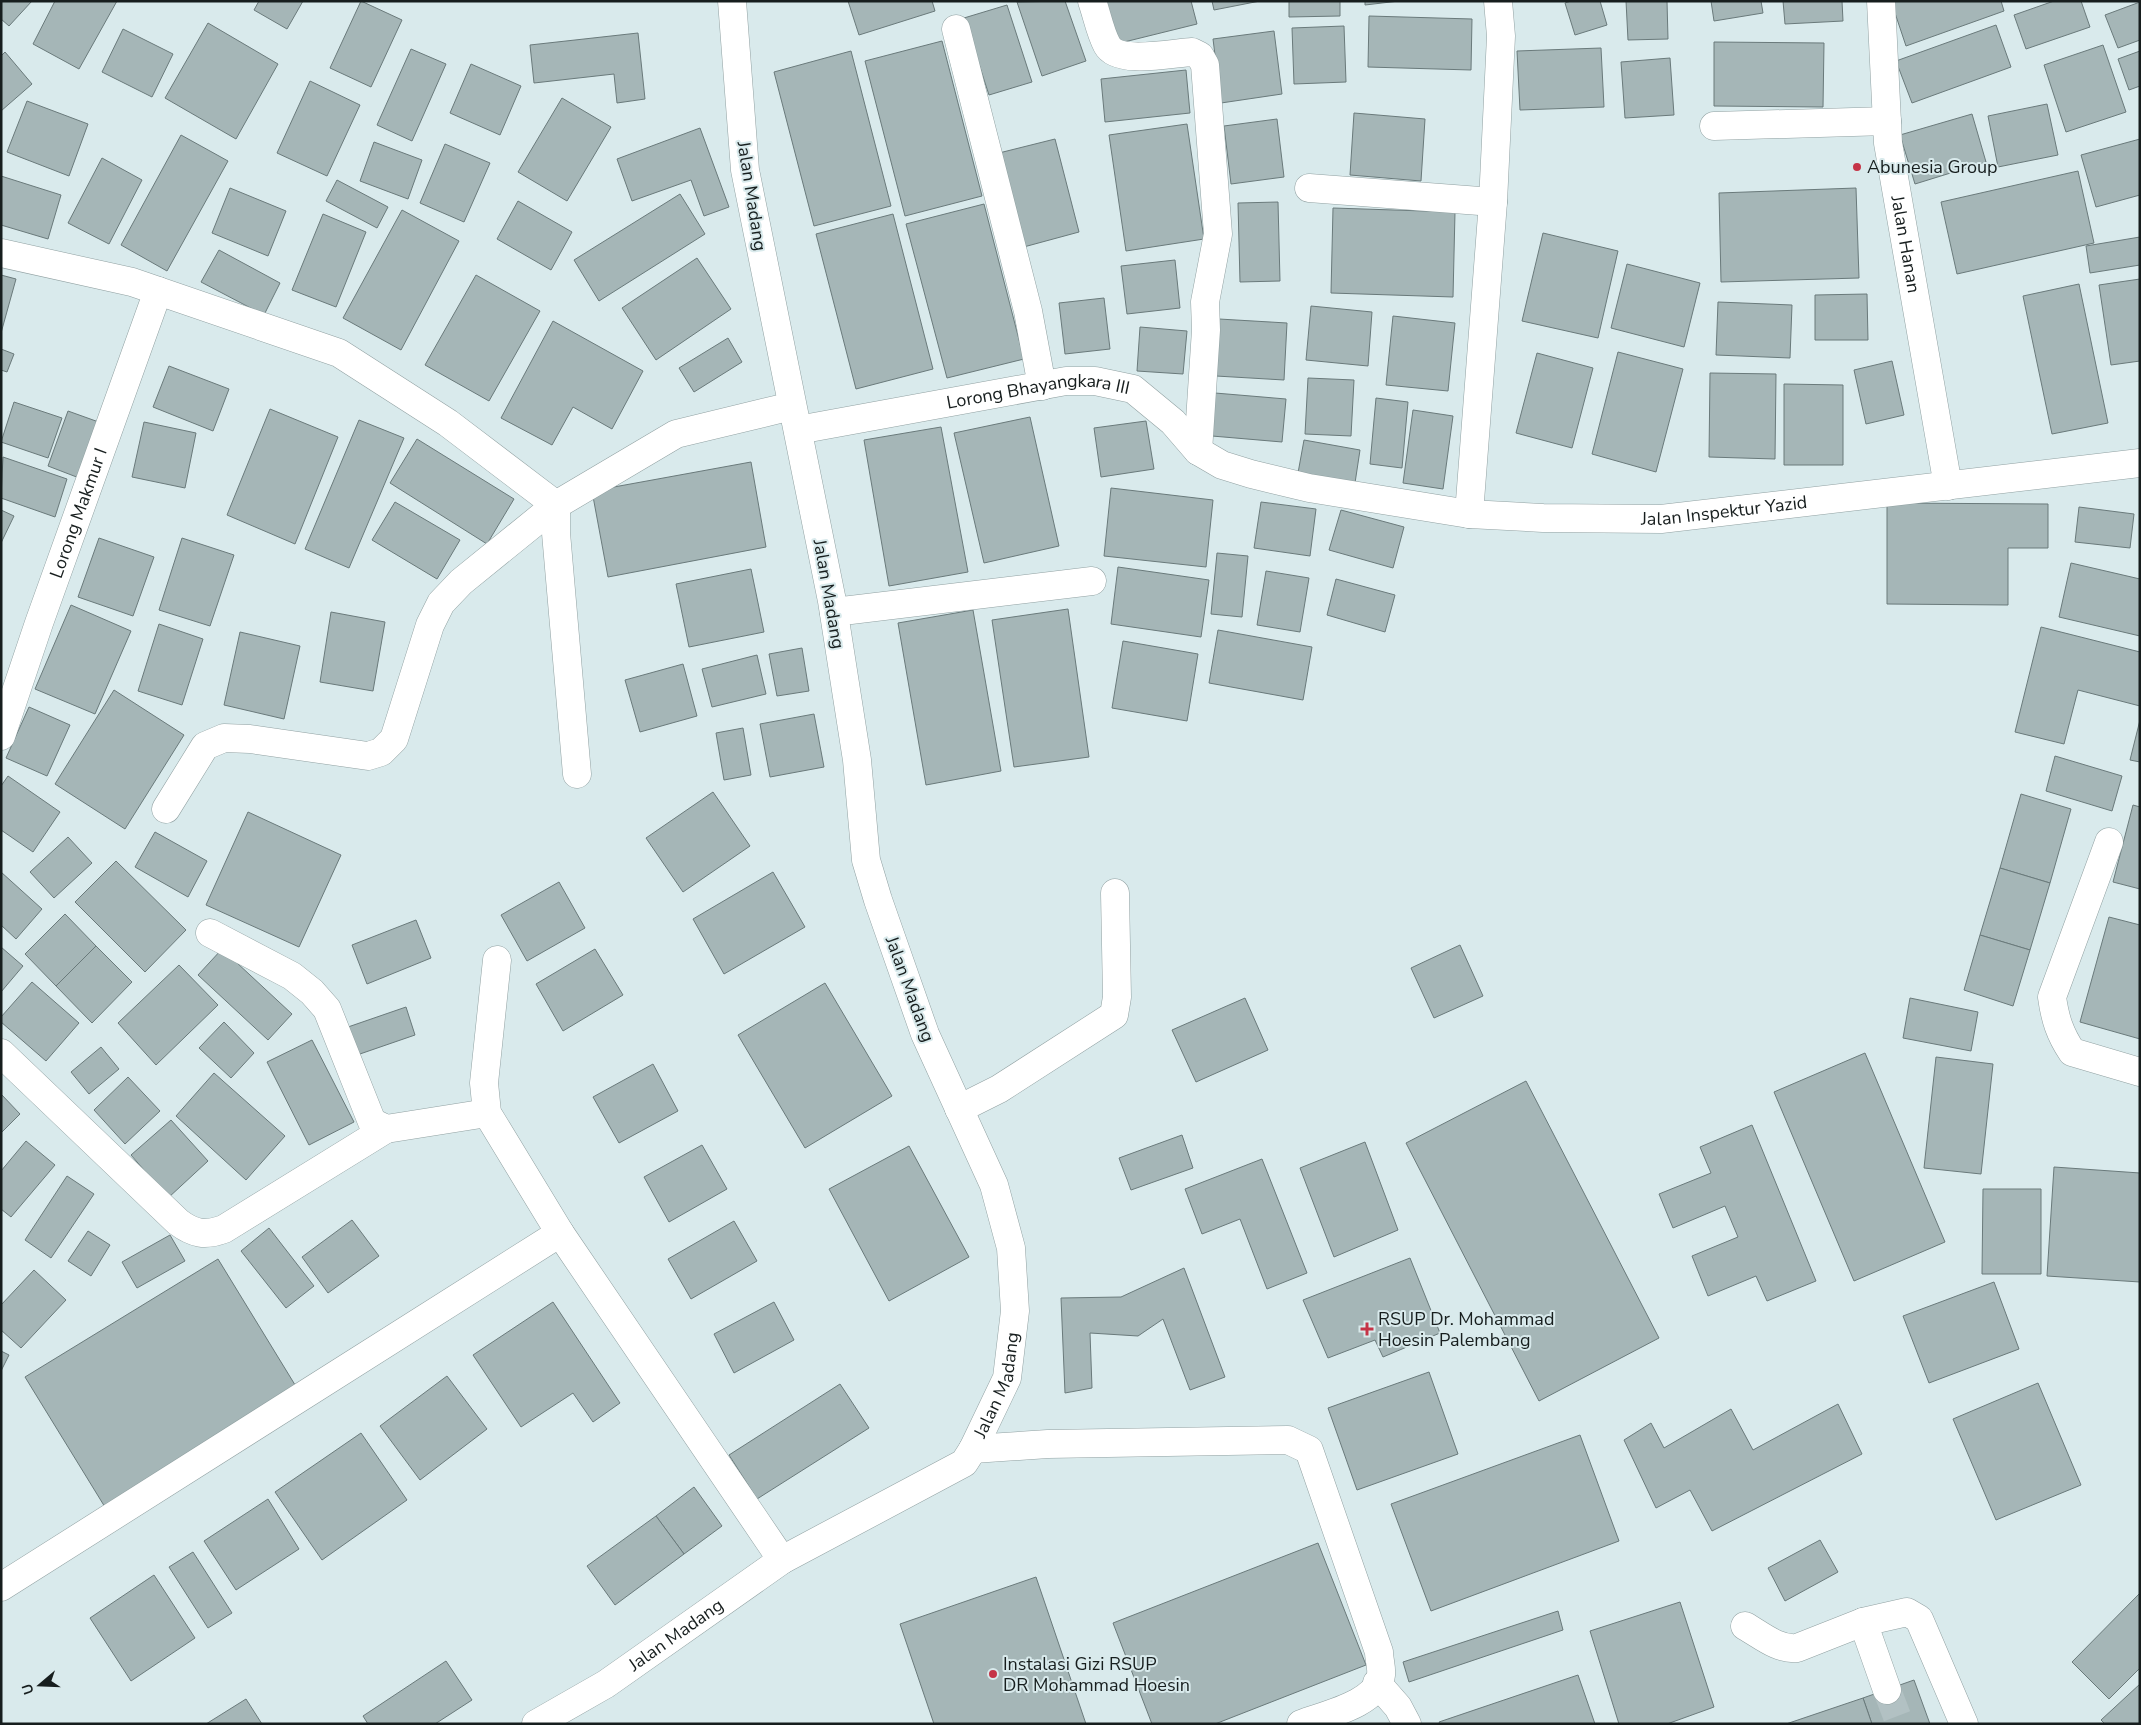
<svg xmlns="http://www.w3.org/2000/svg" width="2141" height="1725" font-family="'Nunito Sans',sans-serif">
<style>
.building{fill:#a5b6b7;stroke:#6a7a7b}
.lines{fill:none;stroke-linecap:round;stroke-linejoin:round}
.minor-tunnel{stroke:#b2c1c3;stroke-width:28;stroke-dasharray:28 14;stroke-linecap:butt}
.minor-casing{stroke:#91a1a2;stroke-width:29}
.minor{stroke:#fff;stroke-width:28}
.poi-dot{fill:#c53447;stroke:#d9eaec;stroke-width:2}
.labels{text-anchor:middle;stroke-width:4;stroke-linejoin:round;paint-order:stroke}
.poi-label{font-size:18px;fill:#171e1e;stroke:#d9eaec;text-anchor:start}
.street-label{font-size:18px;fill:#171e1e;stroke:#d9eaec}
</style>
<rect width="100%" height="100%" fill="#d9eaec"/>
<g class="building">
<polygon points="1,1 32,1 9,26 1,19"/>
<polygon points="55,1 117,1 79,69 33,44"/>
<polygon points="259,1 303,1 287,29 254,10"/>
<polygon points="361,1 402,20 371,87 330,68"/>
<polygon points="848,1 932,1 935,11 859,35"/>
<polygon points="1065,1 1086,61 1042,76 1017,2"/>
<polygon points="1106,1 1191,1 1197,24 1116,44"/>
<polygon points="1212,1 1260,1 1214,10"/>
<polygon points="1289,1 1340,1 1340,16 1289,17"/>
<polygon points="1365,1 1399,1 1365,5"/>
<polygon points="1571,1 1600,1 1607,25 1575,35 1565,3"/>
<polygon points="1626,1 1667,1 1668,39 1628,40"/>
<polygon points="1711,1 1761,1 1763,13 1714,21"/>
<polygon points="1783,1 1842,1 1843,21 1785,24"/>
<polygon points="1891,1 2001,1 2004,11 1906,46"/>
<polygon points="2054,1 2081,1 2090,27 2026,49 2014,15"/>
<polygon points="2140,2 2140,40 2118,48 2105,15"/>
<polygon points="1007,5 1032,82 989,95 964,18"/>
<polygon points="1369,16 1472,19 1471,70 1368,67"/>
<polygon points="208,23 278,64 236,139 165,98"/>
<polygon points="1996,25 2011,67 1912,103 1896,61"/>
<polygon points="1344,26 1346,82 1294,84 1292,28"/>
<polygon points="123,29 173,54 152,97 102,72"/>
<polygon points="1274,31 1282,94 1221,103 1213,39"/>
<polygon points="638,33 645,99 617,103 614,74 534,83 530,45"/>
<polygon points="942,41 982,196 905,216 865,61"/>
<polygon points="1714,42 1824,43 1823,107 1714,106"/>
<polygon points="2103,45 2126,112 2066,132 2044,65"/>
<polygon points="1601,48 1604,107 1520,110 1517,51"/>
<polygon points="411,49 446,64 412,141 377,125"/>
<polygon points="851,51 891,206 814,226 774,72"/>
<polygon points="2140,51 2140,86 2129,90 2118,59"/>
<polygon points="5,52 32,84 1,111 1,56"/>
<polygon points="1670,58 1674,115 1625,118 1621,62"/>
<polygon points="471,64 521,86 500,135 450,113"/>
<polygon points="1186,70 1190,113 1105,122 1101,79"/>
<polygon points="310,81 360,105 327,176 277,153"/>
<polygon points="562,98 611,127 567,201 518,172"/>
<polygon points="27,101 88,124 69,176 7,152"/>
<polygon points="2047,104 2058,155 1998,167 1988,116"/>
<polygon points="1354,113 1425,119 1421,181 1350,175"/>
<polygon points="1972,114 1986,162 1915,184 1900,135"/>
<polygon points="1277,119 1284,177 1231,184 1224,126"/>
<polygon points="1187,124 1204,239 1126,251 1109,135"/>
<polygon points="700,128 729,207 704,216 691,180 632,201 617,159"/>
<polygon points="181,135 228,161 167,271 121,245"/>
<polygon points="1055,139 1079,232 1020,248 995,154"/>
<polygon points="2140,139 2140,195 2096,207 2081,155"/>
<polygon points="374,142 422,160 408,199 360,181"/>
<polygon points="445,144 490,163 464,222 420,203"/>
<polygon points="102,158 142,180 109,244 68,223"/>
<polygon points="2078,171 2094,243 1957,274 1941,202"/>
<polygon points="1,176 61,195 48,239 1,225"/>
<polygon points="337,180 388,207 377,228 326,201"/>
<polygon points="230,188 286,211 268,256 212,233"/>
<polygon points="1856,188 1859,278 1721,282 1719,193"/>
<polygon points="680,194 705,234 599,301 574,260"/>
<polygon points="518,201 572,232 551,270 497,239"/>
<polygon points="1278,202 1280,281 1240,282 1238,203"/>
<polygon points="984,204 1024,359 947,378 906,224"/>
<polygon points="1333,208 1455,212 1453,297 1331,293"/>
<polygon points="402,210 459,241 401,350 343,318"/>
<polygon points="323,214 366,232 336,307 292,290"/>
<polygon points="893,214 933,369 856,389 816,234"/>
<polygon points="1543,233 1618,251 1598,338 1522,321"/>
<polygon points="2140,237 2140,265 2090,273 2086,246"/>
<polygon points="219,250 280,283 264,315 201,282"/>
<polygon points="697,258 731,309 656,360 622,308"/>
<polygon points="1175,260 1180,308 1127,314 1121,266"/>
<polygon points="1627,264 1700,283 1684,347 1611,328"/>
<polygon points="1,275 16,279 1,333"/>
<polygon points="476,275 540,311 489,401 425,365"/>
<polygon points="2140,279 2140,361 2111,365 2099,285"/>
<polygon points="2079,284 2108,423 2052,434 2023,296"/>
<polygon points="1867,294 1868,340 1815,340 1815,295"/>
<polygon points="1104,298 1110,349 1065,354 1059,303"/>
<polygon points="1718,302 1792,305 1790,358 1716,355"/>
<polygon points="1311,306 1372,312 1368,366 1306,360"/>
<polygon points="1393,316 1455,323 1448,391 1386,385"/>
<polygon points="1219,319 1287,323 1284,380 1216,376"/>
<polygon points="553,321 643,371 612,429 573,407 552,445 501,418"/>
<polygon points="1140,327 1187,331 1183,374 1137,371"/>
<polygon points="728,338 742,362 694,392 679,368"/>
<polygon points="1,349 14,354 7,372 1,370"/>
<polygon points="1618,352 1683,369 1656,472 1592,454"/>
<polygon points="1537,353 1593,368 1572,448 1516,433"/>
<polygon points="1892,361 1904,415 1866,424 1854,370"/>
<polygon points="169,366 229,389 213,431 153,407"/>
<polygon points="1710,373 1776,374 1775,459 1709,457"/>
<polygon points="1308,378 1354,380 1351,436 1305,434"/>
<polygon points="1784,384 1843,385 1843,465 1784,465"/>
<polygon points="1215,393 1286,399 1282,442 1212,436"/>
<polygon points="1376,398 1408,402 1402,468 1370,464"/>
<polygon points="14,402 62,418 48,458 1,442"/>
<polygon points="270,409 338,437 295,544 227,515"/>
<polygon points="1413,410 1453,416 1443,489 1403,483"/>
<polygon points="68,411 107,425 87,481 48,466"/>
<polygon points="1030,417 1059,546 984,563 954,433"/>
<polygon points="359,420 404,438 349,568 305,549"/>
<polygon points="1146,421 1154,469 1101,477 1094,428"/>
<polygon points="144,422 196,433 185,488 132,477"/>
<polygon points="941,427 968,572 889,586 864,440"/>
<polygon points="417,439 514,499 487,544 390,483"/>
<polygon points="1304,440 1360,450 1355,483 1298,473"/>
<polygon points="3,457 67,479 55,517 1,498"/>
<polygon points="751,462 766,547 608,577 592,491"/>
<polygon points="1111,488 1213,500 1206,567 1104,556"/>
<polygon points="395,502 460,540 437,579 372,540"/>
<polygon points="1261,502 1316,509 1310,556 1254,548"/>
<polygon points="1887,503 2048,504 2048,548 2008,548 2008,605 1887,604"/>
<polygon points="2079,507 2134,514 2130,548 2075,542"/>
<polygon points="1,510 14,516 1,543"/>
<polygon points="1341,510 1404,527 1393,568 1329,550"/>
<polygon points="99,538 154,557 133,616 78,597"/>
<polygon points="182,538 234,555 210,626 159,610"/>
<polygon points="1217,553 1248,556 1242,617 1211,614"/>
<polygon points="2071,563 2140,579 2140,636 2059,617"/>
<polygon points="1118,567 1209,580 1201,637 1111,624"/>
<polygon points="751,569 764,632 689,647 676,584"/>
<polygon points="1266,571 1309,578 1300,632 1257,625"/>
<polygon points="1336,579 1395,595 1385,632 1327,615"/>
<polygon points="71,605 131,631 95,714 35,689"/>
<polygon points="1068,609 1089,757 1014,767 992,620"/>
<polygon points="973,610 1001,771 926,785 898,623"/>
<polygon points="331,612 385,622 373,691 320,682"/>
<polygon points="159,624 203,639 182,705 138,691"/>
<polygon points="2041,627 2140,652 2140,706 2078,690 2064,744 2015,732"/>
<polygon points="1218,630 1312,647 1303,700 1209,683"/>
<polygon points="240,632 300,646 284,719 224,705"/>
<polygon points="1123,641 1198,654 1187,721 1112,708"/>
<polygon points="802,648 809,691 777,696 769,654"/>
<polygon points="757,655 766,694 712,707 702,669"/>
<polygon points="683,664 697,716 640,732 625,680"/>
<polygon points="114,690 184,735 125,829 55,784"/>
<polygon points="29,707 70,725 47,776 6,758"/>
<polygon points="814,714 824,767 770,777 760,724"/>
<polygon points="2140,720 2140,762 2130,760"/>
<polygon points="743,728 751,775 724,780 716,733"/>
<polygon points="2055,756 2122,776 2112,811 2046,791"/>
<polygon points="8,776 60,812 33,852 1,830 1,786"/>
<polygon points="713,792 750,846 683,892 646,838"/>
<polygon points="2021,794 2071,809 2050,883 2000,868"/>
<polygon points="2133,805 2140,807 2140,889 2113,882"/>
<polygon points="248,812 341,855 299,947 206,905"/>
<polygon points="155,832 207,861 188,897 135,867"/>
<polygon points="68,837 92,863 54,898 30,872"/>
<polygon points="116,861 186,930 145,972 75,902"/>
<polygon points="2000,868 2050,883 2030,950 1980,935"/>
<polygon points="1,872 42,909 16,939 1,925"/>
<polygon points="773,872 805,927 724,974 693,919"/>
<polygon points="559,882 585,928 527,961 501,915"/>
<polygon points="65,914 96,946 56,986 25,954"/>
<polygon points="2109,917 2140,925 2140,1039 2080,1022"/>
<polygon points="416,920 431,958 367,984 352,945"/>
<polygon points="1980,935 2030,950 2013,1006 1964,990"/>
<polygon points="1460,945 1483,996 1434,1018 1411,968"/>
<polygon points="96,946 132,982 92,1023 56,986"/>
<polygon points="1,947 23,966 1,992"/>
<polygon points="222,949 292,1014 268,1040 198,975"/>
<polygon points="595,949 623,995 563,1031 536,984"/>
<polygon points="179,965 218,1005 156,1065 118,1023"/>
<polygon points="32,982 79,1023 46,1061 1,1022 1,1017"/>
<polygon points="825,983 892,1096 805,1148 738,1035"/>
<polygon points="1245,998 1268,1050 1196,1082 1172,1030"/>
<polygon points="1910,998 1978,1012 1971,1051 1903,1038"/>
<polygon points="406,1007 415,1035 357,1055 348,1027"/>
<polygon points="224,1022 254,1053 231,1078 199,1048"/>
<polygon points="312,1040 354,1122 309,1145 267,1062"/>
<polygon points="101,1047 119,1069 89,1094 71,1072"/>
<polygon points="1865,1053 1945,1242 1854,1281 1774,1092"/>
<polygon points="1936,1057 1993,1064 1981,1174 1924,1168"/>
<polygon points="653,1064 678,1111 619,1143 593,1097"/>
<polygon points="214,1073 285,1136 246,1180 176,1116"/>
<polygon points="128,1077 160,1111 125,1144 94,1110"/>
<polygon points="1526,1081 1659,1338 1539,1401 1406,1143"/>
<polygon points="1,1094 20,1114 1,1133"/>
<polygon points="171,1120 208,1161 168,1198 131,1155"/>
<polygon points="1752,1125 1816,1281 1767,1301 1756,1276 1708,1296 1692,1256 1738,1237 1725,1206 1673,1228 1659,1194 1711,1173 1700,1147"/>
<polygon points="1182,1135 1193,1168 1131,1190 1119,1158"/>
<polygon points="26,1141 55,1165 11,1217 1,1209 1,1171"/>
<polygon points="1365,1142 1398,1230 1334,1257 1300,1168"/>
<polygon points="702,1145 727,1189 669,1222 644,1177"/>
<polygon points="909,1146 969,1257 889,1301 829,1189"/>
<polygon points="1262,1159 1307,1273 1267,1289 1240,1219 1202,1234 1185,1189"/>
<polygon points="2054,1167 2140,1173 2140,1282 2047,1276"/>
<polygon points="67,1176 94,1194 51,1258 25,1240"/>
<polygon points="1983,1189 2041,1189 2041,1274 1982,1274"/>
<polygon points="352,1220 379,1256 328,1293 302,1257"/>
<polygon points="734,1221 757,1261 691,1299 668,1259"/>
<polygon points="269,1228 314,1286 286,1308 241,1251"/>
<polygon points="88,1231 110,1245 91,1276 68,1261"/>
<polygon points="170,1235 185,1261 137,1288 122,1262"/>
<polygon points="1410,1258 1440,1333 1383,1357 1375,1340 1328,1358 1303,1300"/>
<polygon points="218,1259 300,1393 108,1512 25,1377"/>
<polygon points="1184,1268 1225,1377 1190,1390 1163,1319 1138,1336 1090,1333 1092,1388 1065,1393 1061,1298 1121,1297"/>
<polygon points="34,1270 66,1300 21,1348 1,1330 1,1305"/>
<polygon points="1994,1282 2019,1349 1929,1383 1903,1316"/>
<polygon points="553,1302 620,1403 593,1422 573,1393 521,1427 473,1355"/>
<polygon points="774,1302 794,1340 734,1373 714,1334"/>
<polygon points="1,1351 9,1355 1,1371"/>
<polygon points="1429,1372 1458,1454 1357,1490 1328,1408"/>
<polygon points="447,1376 487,1429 420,1480 380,1426"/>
<polygon points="2038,1383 2081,1485 1996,1520 1953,1419"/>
<polygon points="840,1384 869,1428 757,1499 729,1455"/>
<polygon points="1838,1404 1862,1454 1712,1531 1690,1490 1656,1508 1624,1440 1651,1423 1664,1448 1731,1409 1753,1450"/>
<polygon points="361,1433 407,1500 322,1560 275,1492"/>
<polygon points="1580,1435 1619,1541 1431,1611 1391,1504"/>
<polygon points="694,1487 722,1526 684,1554 656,1516"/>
<polygon points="268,1499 299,1549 236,1590 204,1541"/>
<polygon points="656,1516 684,1554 615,1605 587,1566"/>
<polygon points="1820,1540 1838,1572 1785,1601 1768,1568"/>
<polygon points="1318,1543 1366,1665 1215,1724 1152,1724 1113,1623"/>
<polygon points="193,1552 232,1613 208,1628 169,1567"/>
<polygon points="154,1575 195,1638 131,1681 90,1618"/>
<polygon points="1036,1577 1086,1724 934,1724 900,1624"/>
<polygon points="2140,1593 2140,1668 2109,1699 2072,1662"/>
<polygon points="1680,1602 1714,1707 1667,1724 1619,1724 1590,1631"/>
<polygon points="1558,1611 1563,1630 1409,1682 1403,1662"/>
<polygon points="446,1661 472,1700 435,1724 368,1724 363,1716"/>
<polygon points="1578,1675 1595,1724 1440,1724 1439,1722"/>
<polygon points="1914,1680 1930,1724 1872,1724 1863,1698"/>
<polygon points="2140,1684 2140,1724 2105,1724 2101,1720"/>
<polygon points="1863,1698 1872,1724 1786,1724"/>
<polygon points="246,1699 262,1724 206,1724"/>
</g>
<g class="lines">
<polyline class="minor-tunnel" points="1887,1690 1900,1724"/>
<g class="minor-casing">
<g id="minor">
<path d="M 1092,1 C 1097,15 1100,32 1107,45 C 1118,65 1172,53 1192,52 L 1200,56 L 1205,65 L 1218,234 L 1205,302 L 1206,330 L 1198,451"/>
<path id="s1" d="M 1881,1 L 1888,143 L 1948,486"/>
<polyline points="956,29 1028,311 1042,386"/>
<polyline points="1714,126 1887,121"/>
<polyline points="1309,188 1493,202"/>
<polyline points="1,253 132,282 339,353 448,423 556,505 676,434 792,406"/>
<path id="s2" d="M 798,430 L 1066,381 L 1095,381 L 1133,389 L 1173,422 L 1198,451 L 1222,465 L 1251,474 L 1309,488 L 1469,514 L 1543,518 L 1661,519 L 2140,463"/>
<polyline points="556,505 556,533 577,774"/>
<polyline points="1469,514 1493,202 1501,36 1498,1"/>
<polyline points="834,612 1092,581"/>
<path id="s3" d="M 1,736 L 39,623 L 158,291"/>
<polyline points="166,809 205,746 224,738 250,739 368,756 381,752 394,739 430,625 441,603 461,582 556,505"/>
<path d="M 2109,842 L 2052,997 C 2055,1019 2060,1034 2072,1052 L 2140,1072"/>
<polyline points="210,933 292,976 312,992 327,1009 372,1122 386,1129 487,1113"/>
<polyline points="497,960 484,1083 487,1113 560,1233 782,1560"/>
<path d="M 1,1053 L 178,1222 C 194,1234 205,1236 224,1229 L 386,1129"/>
<polyline points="959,1109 999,1089 1114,1015 1117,997 1115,893"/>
<path d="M 973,1449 L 1048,1444 L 1288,1440 L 1309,1450 L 1379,1652 C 1379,1659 1382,1668 1381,1675 C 1378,1704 1324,1715 1301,1724"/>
<polyline points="1,1587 560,1233"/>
<polyline points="1863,1622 1887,1690"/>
<path d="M 1745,1626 C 1761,1635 1778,1650 1797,1648 L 1863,1622 L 1907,1612 L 1919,1619 L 1964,1724"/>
<polyline points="1377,1683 1398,1707 1407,1724"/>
<path id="s4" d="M 536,1724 L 606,1684 L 782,1560 L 964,1463 L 973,1449 L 1007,1378 L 1015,1311 L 1011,1248 L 994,1185 L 925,1034 L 878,900 L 866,860 L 857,760 L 832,601 L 745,170 L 732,1"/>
</g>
</g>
<use href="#minor" class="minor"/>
</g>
<g class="poi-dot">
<circle cx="1857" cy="167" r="5"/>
<path d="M1364.5 1321.5h5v5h5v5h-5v5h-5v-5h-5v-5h5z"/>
<circle cx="993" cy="1674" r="5"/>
</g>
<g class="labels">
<g class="poi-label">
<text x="1867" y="173">Abunesia Group</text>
<text x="1378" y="1325">RSUP Dr. Mohammad<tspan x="1378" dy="21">Hoesin Palembang</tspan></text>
<text x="1003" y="1670">Instalasi Gizi RSUP<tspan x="1003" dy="21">DR Mohammad Hoesin</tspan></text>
</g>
<g class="street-label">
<text transform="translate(752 196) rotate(81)" y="6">Jalan Madang</text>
<text dy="6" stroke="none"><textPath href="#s1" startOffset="245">Jalan Hanan</textPath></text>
<text dy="6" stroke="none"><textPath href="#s2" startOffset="244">Lorong Bhayangkara III</textPath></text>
<text dy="6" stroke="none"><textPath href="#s2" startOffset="966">Jalan Inspektur Yazid</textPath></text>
<text dy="6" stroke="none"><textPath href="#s3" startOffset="236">Lorong Makmur I</textPath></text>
<text transform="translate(829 594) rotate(80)" y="6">Jalan Madang</text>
<text transform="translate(910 989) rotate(70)" y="6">Jalan Madang</text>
<text dy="6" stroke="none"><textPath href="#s4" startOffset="588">Jalan Madang</textPath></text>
<text dy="6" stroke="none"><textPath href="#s4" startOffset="166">Jalan Madang</textPath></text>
</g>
</g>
<rect width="2141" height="1725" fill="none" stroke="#171e1e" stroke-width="5"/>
<g transform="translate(40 1685) rotate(251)" stroke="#d9eaec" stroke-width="4" paint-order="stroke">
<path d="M0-4L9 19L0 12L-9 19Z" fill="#171e1e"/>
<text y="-8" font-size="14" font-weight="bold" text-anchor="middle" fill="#171e1e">U</text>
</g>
</svg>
